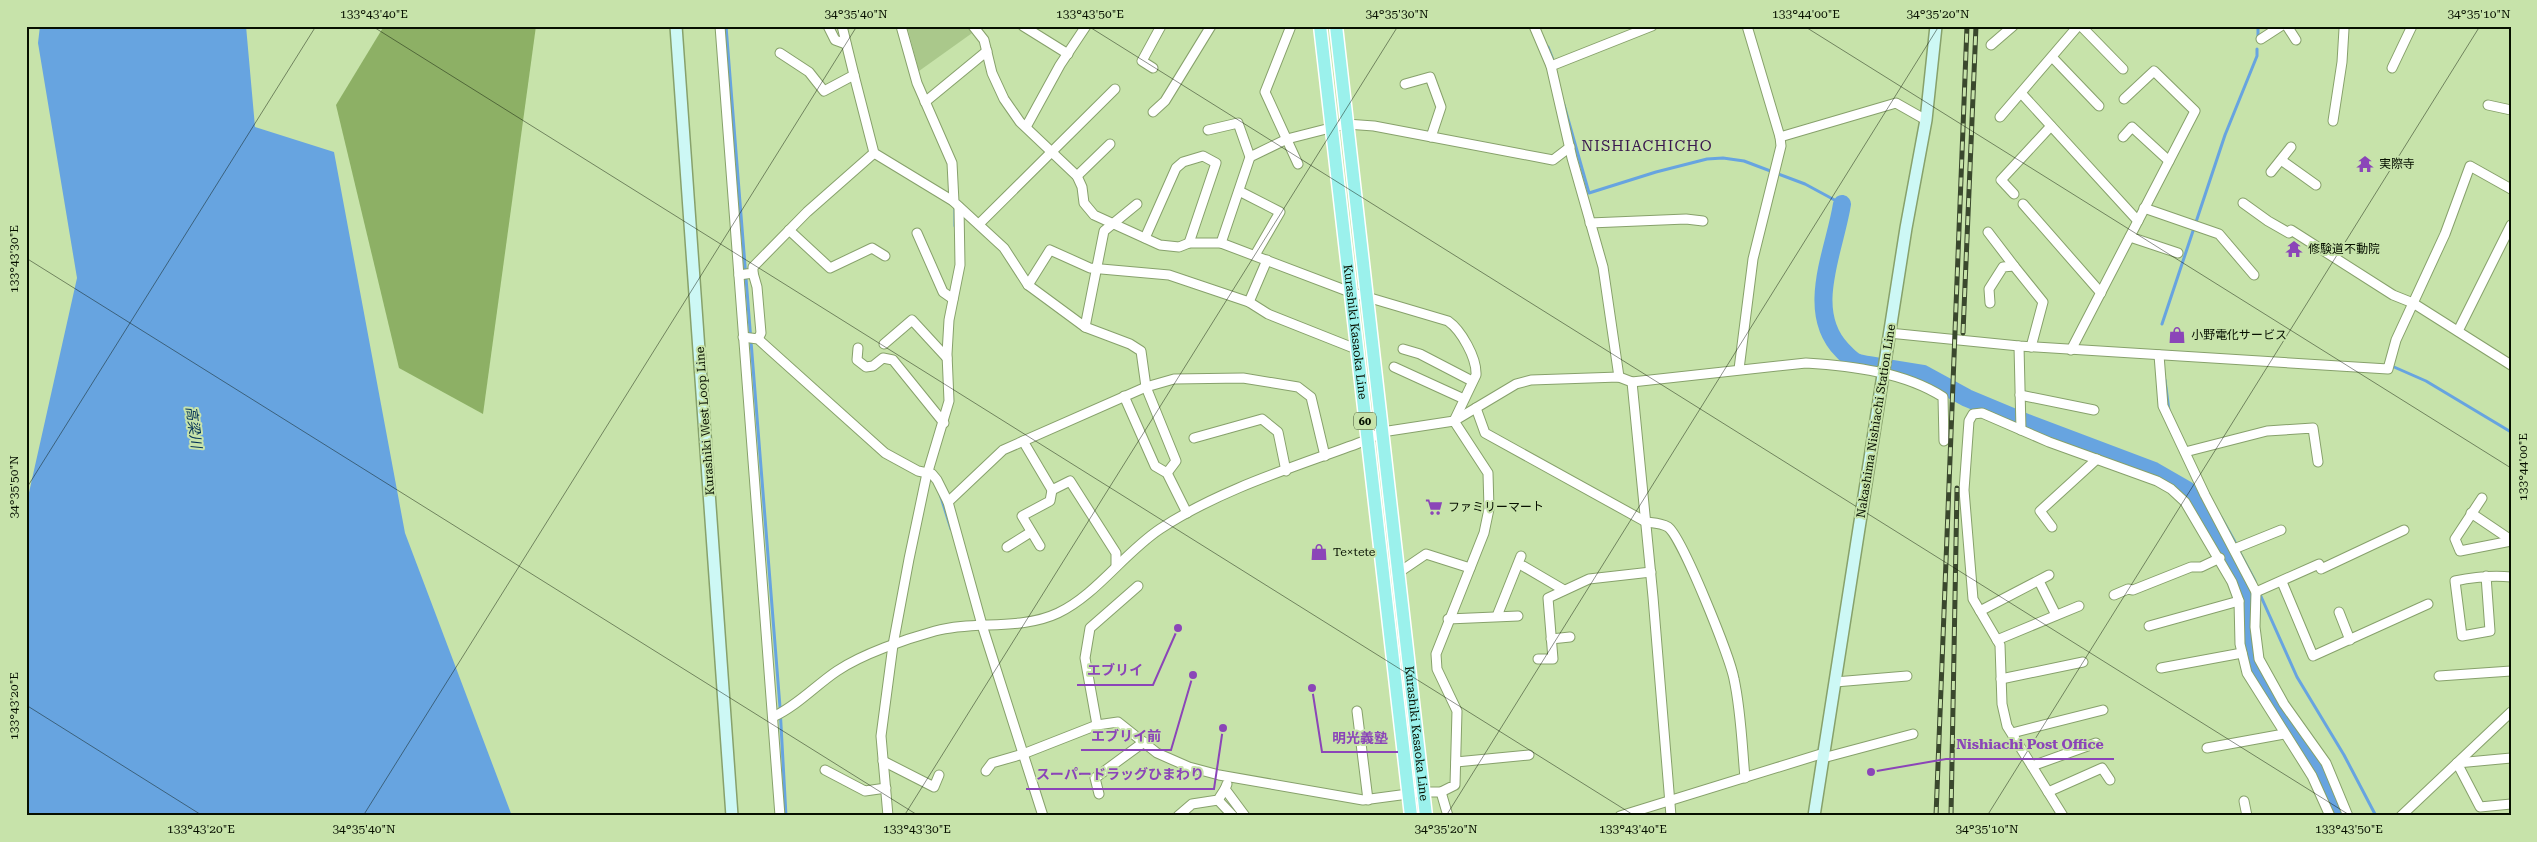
<svg xmlns="http://www.w3.org/2000/svg" width="2537" height="842" font-family="'Roboto Serif','Noto Sans JP',serif">
<style>
.green{fill:#aac88b}
.forest{fill:#8db065}
.water{fill:#67a4e0}
.lines{fill:none;stroke-linecap:round;stroke-linejoin:round}
.stream{stroke:#67a4e0;stroke-width:3}
.river{stroke:#67a4e0;stroke-width:18}
.minor-casing{stroke:#87a16b;stroke-width:11}
.secondary-casing{stroke:#87a16b;stroke-width:14}
.primary-casing{stroke:#fff;stroke-width:15}
.minor{stroke:#fff;stroke-width:9}
.secondary{stroke:#cdf8f5;stroke-width:11}
.primary{stroke:#9bf1ec;stroke-width:12}
.rail-casing{stroke:#3a482d;stroke-width:5}
.rail{stroke:#c7e3aa;stroke-width:3;stroke-dasharray:9;stroke-linecap:butt}
.ticks{fill:none;stroke:#071000;stroke-width:1;stroke-opacity:0.45}
.labels{text-anchor:middle;stroke-width:4;stroke-linejoin:round;paint-order:stroke}
.shield{fill:#c7e3aa;stroke:#414f33;stroke-width:1}
.shield-label{font-size:11px;font-weight:bold;fill:#071000}
.poi-label{font-size:12px;fill:#071000;stroke:#c7e3aa;text-anchor:start}
.street-label{font-size:12px;fill:#071000;stroke:#c7e3aa}
.water-label{font-size:14px;font-style:italic;fill:#002f55;stroke:#c7e3aa}
.quarter-label{font-size:15px;letter-spacing:1px;fill:#39174e;stroke:#c7e3aa}
.leader{fill:none;stroke:#8b45b8;stroke-width:2}
.callout-dot{fill:#8b45b8;stroke:#c7e3aa;stroke-width:2}
.callout-label{font-size:14px;text-anchor:middle;font-weight:bold;fill:#8b45b8;stroke:#c7e3aa;stroke-width:4;stroke-linejoin:round;paint-order:stroke}
.neatline{fill:none;stroke:#071000;stroke-width:2}
.ticks-label{font-size:12px;text-anchor:middle;fill:#071000}
</style>
<rect width="100%" height="100%" fill="#c7e3aa"/>
<polygon class="green" points="907,26 972,26 975,31 919,71"/>
<polygon class="forest" points="384,26 536,26 483,414 399,368 336,105"/>
<polygon class="water" points="40,26 246,26 255,127 334,152 405,533 512,816 26,816 26,506 77,278 38,43"/>
<g class="lines">
<g class="stream">
<polyline points="726,26 780,707 786,816"/>
<polyline points="2258,37 2258,26"/>
<polyline points="1548,47 1553,60"/>
<polyline points="1564,105 1589,193 1656,172 1707,159 1723,158 1744,161 1805,184 1842,204"/>
<polyline points="955,205 955,226"/>
<polyline points="2162,324 2225,135 2257,56 2257,49"/>
<polyline points="2394,367 2426,381 2511,432"/>
<polyline points="2165,380 2169,411"/>
<polyline points="940,494 951,529"/>
<polyline points="2221,517 2235,542"/>
<polyline points="2239,551 2255,581"/>
<polyline points="2259,592 2297,677 2344,755 2376,816"/>
</g>
<g class="river">
<path d="M 1842,204 C 1835,250 1804,311 1842,350 C 1846,354 1851,360 1856,362 C 1863,365 1872,365 1879,367"/>
<polyline points="1892,369 1923,374 1967,398 2027,423 2154,471 2187,490 2242,578 2249,595 2246,637 2254,673 2287,725 2319,768 2340,816"/>
</g>
<g class="minor-casing">
<g id="minor">
<polyline points="720,26 780,816"/>
<polyline points="828,26 835,40 846,44"/>
<polyline points="901,26 917,83 952,163 954,202 1004,248 1028,285 1085,327 1130,344 1141,351 1146,387 1176,461 1167,473"/>
<path d="M 973,26 L 984,40 L 992,73 L 1004,99 L 1020,122 L 1077,176 L 1082,187 L 1084,203 L 1094,215 L 1160,245 L 1179,247 L 1189,243 L 1221,243 L 1350,292 L 1448,321 C 1461,330 1477,358 1476,375 L 1454,421"/>
<polyline points="1023,26 1068,54"/>
<polyline points="1291,26 1265,92 1298,164"/>
<polyline points="1534,26 1551,66 1572,158 1603,267 1619,377"/>
<polyline points="2081,26 2123,69"/>
<polyline points="2287,26 2296,40"/>
<polyline points="2261,39 2281,26"/>
<polyline points="1991,45 2013,26"/>
<polyline points="780,53 809,72 824,91 854,75 842,26"/>
<polyline points="2053,58 2099,106"/>
<polyline points="1551,66 1652,26"/>
<polyline points="1153,68 1142,61 1161,26"/>
<polyline points="2392,68 2412,26"/>
<polyline points="854,75 874,153 953,201"/>
<polyline points="1405,84 1430,77 1441,107 1431,137"/>
<polyline points="2021,93 2138,221"/>
<polyline points="925,102 987,51"/>
<polyline points="2488,105 2511,110"/>
<polyline points="1153,112 1165,101 1211,26"/>
<polyline points="2000,117 2078,26"/>
<polyline points="2333,121 2342,62 2344,29"/>
<polyline points="1026,127 1060,65 1086,26"/>
<polyline points="1208,130 1238,123 1250,157 1221,243"/>
<polyline points="1780,137 1896,103 1926,120"/>
<polyline points="2123,137 2132,127 2169,161"/>
<polyline points="1250,157 1287,139 1346,124 1374,126 1553,160 1570,147"/>
<polyline points="2281,160 2316,185"/>
<polyline points="2271,172 2291,147"/>
<polyline points="1077,176 1110,144"/>
<polyline points="1239,191 1280,212 1255,255"/>
<polyline points="2014,194 2001,180 2051,126"/>
<polyline points="2243,203 2268,221 2289,233"/>
<polyline points="2023,204 2101,293"/>
<polyline points="2144,208 2219,234 2254,275"/>
<polyline points="1590,223 1686,219 1703,221"/>
<polyline points="979,224 1115,89"/>
<polyline points="789,230 830,268 872,248 885,256"/>
<polyline points="2291,230 2393,295 2413,303 2511,365"/>
<polyline points="1988,232 2014,266"/>
<polyline points="917,233 943,292 953,299"/>
<polyline points="2130,237 2178,253"/>
<polyline points="1145,238 1176,168 1183,162 1203,156 1216,163 1189,243"/>
<polyline points="753,273 757,287 761,333 758,339"/>
<polyline points="739,275 753,273 753,267 807,212 874,153"/>
<polyline points="1028,285 1050,250 1090,268 1169,275 1249,302 1268,314 1356,349"/>
<polyline points="1249,302 1267,260"/>
<polyline points="1990,303 1989,289 2003,267 2014,266 2043,302 2031,347"/>
<polyline points="1085,327 1104,231 1137,204"/>
<polyline points="2458,331 2511,225"/>
<polyline points="1889,333 2019,346 2388,369 2396,340 2445,234 2470,166 2511,189"/>
<polyline points="743,337 758,339 885,453 918,471 932,474 937,480 948,502 982,625 1043,816"/>
<polyline points="884,344 912,320 947,358"/>
<polyline points="2019,346 2021,430"/>
<polyline points="858,348 857,360 866,367 873,366 883,358 893,360 944,423"/>
<polyline points="1403,349 1420,354 1472,381"/>
<polyline points="2071,350 2195,111 2154,71 2124,99"/>
<polyline points="2159,355 2163,406 2205,495 2256,592 2255,627 2259,659 2284,704 2326,763 2348,816"/>
<polyline points="1394,367 1464,399"/>
<polyline points="1739,369 1753,259 1781,146 1780,137 1747,26"/>
<polyline points="1632,382 1653,597 1671,816"/>
<polyline points="2020,395 2094,410"/>
<polyline points="1124,396 1155,466 1167,473 1187,513"/>
<path d="M 1476,408 L 1485,433 L 1646,522 C 1653,523 1661,523 1668,527 C 1682,537 1730,657 1734,679 C 1741,711 1742,745 1745,778"/>
<polyline points="1194,438 1262,419 1278,432 1286,471"/>
<polyline points="1023,441 1052,490 1070,481 1116,553 1116,565"/>
<polyline points="2185,452 2267,431 2313,428 2318,462"/>
<polyline points="2482,498 2455,539 2460,551 2511,541"/>
<polyline points="948,502 1003,450 1146,387 1174,379 1243,378 1298,387 1311,397 1325,456"/>
<polyline points="2471,513 2511,540"/>
<polyline points="2052,527 2040,511 2097,459"/>
<polyline points="1040,546 1022,516 1050,501 1052,490"/>
<polyline points="1007,547 1031,532"/>
<polyline points="2234,549 2281,530"/>
<polyline points="1523,566 1564,590"/>
<polyline points="1398,573 1426,554 1470,568"/>
<path d="M 2486,576 L 2490,631 L 2462,636 L 2455,581 C 2474,577 2491,575 2511,577"/>
<polyline points="2039,581 2056,615"/>
<polyline points="2282,582 2313,656 2428,604"/>
<polyline points="2256,592 2319,564 2321,569 2404,530"/>
<polyline points="2114,595 2128,589 2133,590 2191,567 2201,567 2220,558"/>
<polyline points="1980,611 2049,575"/>
<polyline points="2339,612 2350,640"/>
<polyline points="1497,616 1521,556"/>
<polyline points="1448,619 1518,616"/>
<polyline points="2149,626 2239,601"/>
<polyline points="1551,639 1570,637"/>
<polyline points="1997,640 2079,606"/>
<polyline points="1538,659 1553,659 1548,598 1589,579 1651,572"/>
<polyline points="2161,668 2242,653"/>
<polyline points="2439,676 2511,671"/>
<polyline points="2001,679 2083,662"/>
<polyline points="1835,682 1907,676"/>
<polyline points="1357,711 1368,800"/>
<path d="M 773,717 C 797,706 816,685 837,671 C 862,654 906,639 935,631 C 974,620 1020,631 1058,613 C 1096,595 1124,553 1160,529 C 1222,488 1298,466 1367,440 L 1382,432 L 1454,421 L 1516,384 L 1531,380 L 1619,377 L 1632,382 L 1806,363 C 1852,366 1904,372 1943,397 L 1944,441"/>
<polyline points="1097,725 1085,658 1090,628 1138,586"/>
<polyline points="2012,733 2103,710"/>
<polyline points="2207,748 2284,734"/>
<polyline points="1823,758 1913,734"/>
<polyline points="2511,758 2457,763 2480,807 2511,804"/>
<polyline points="883,761 934,787 939,775"/>
<polyline points="1456,762 1529,755"/>
<polyline points="2032,766 2096,743"/>
<polyline points="825,770 865,791 886,788"/>
<polyline points="986,771 992,763 1023,754 1097,725 1118,722 1157,753 1189,767 1219,775 1363,800 1423,792 1441,792 1455,785 1457,711 1437,669 1436,654 1484,533 1489,509 1488,473 1454,421"/>
<polyline points="1227,784 1225,789 1245,816"/>
<polyline points="1441,792 1448,816"/>
<polyline points="2048,792 2102,768 2110,780"/>
<polyline points="1099,794 1095,778 1144,742"/>
<polyline points="1218,800 1233,816"/>
<polyline points="2244,801 2247,816"/>
<polyline points="888,816 881,736 893,645 909,559 926,478 949,401 947,354 949,320 960,265 959,207"/>
<polyline points="1178,816 1192,804 1218,800 1225,789"/>
<polyline points="1620,816 1824,753"/>
<polyline points="2063,816 2007,726 2002,704 2000,645 1973,599 1964,490 1969,421 1973,414 1982,413 2049,442 2157,481 2171,489 2185,502 2232,582 2239,601 2240,644 2247,673 2312,776 2330,816"/>
<polyline points="2401,816 2511,712"/>
</g>
</g>
<g class="secondary-casing">
<g id="secondary">
<polyline points="676,26 732,816"/>
<polyline points="1814,816 1906,228 1926,120 1936,26"/>
</g>
</g>
<g class="primary-casing">
<g id="primary">
<path id="s1" d="M 1320,26 L 1411,816"/>
<path id="s2" d="M 1336,26 L 1426,816"/>
</g>
</g>
<use href="#minor" class="minor"/>
<use href="#secondary" class="secondary"/>
<use href="#primary" class="primary"/>
<g class="rail-casing">
<g id="rail">
<polyline points="1963,333 1976,26"/>
<polyline points="1936,816 1967,26"/>
<polyline points="1951,816 1957,488"/>
</g>
</g>
<use href="#rail" class="rail"/>
</g>
<path class="ticks" d="M 372,26 L 1635,816M 1088,26 L 2351,816M 1804,26 L 2511,468M 26,258 L 919,816M 26,489 L 316,26M 26,705 L 203,816M 363,816 L 857,26M 904,816 L 1398,26M 1446,816 L 1939,26M 1987,816 L 2480,26"/>
<defs>
<g id="temple-bare" transform="scale(1.35)"><path d="M0-6L5-2H3V0L6.5 2.5H4V6H1.5V3h-3V6H-4V2.5H-6.5L-3 0V-2H-5Z" fill="#8b45b8" stroke="#c7e3aa" stroke-width="2.5" paint-order="stroke"/></g>
<g id="shop-bare" transform="scale(1.35)"><path d="M-5-2.5h2.3a2.7 3.5 0 0 1 5.4 0H5L5.5 6h-11ZM-1.5-2.5h3a1.5 2.3 0 0 0-3 0Z" fill="#8b45b8" stroke="#c7e3aa" stroke-width="2.5" paint-order="stroke"/></g>
<g id="supermarket-bare" transform="scale(1.35)"><path d="M-6-5.5h2.5l.6 2H6L4.5 2H-2.5L-4.4-4H-6ZM-1.5 3.2a1.3 1.3 0 1 0 .1 0ZM3 3.2a1.3 1.3 0 1 0 .1 0Z" fill="#8b45b8" stroke="#c7e3aa" stroke-width="2.5" paint-order="stroke"/></g>
</defs>
<g fill-rule="evenodd">
<use href="#temple-bare" x="2365" y="164"/>
<use href="#temple-bare" x="2294" y="249"/>
<use href="#shop-bare" x="2177" y="335"/>
<use href="#supermarket-bare" x="1434" y="507"/>
<use href="#shop-bare" x="1319" y="552"/>
</g>
<g class="labels">
<rect class="shield" x="1354" y="412.5" width="22" height="17" rx="4"/>
<g class="shield-label">
<text x="1365" y="425">60</text>
</g>
<g class="poi-label">
<text x="2379" y="168">実際寺</text>
<text x="2308" y="253">修験道不動院</text>
<text x="2191" y="339">小野電化サービス</text>
<text x="1448" y="511">ファミリーマート</text>
<text x="1333" y="556">Te×tete</text>
</g>
<g class="street-label">
<text dy="4" stroke="none"><textPath href="#s1" startOffset="308">Kurashiki Kasaoka Line</textPath></text>
<text transform="translate(705 421) rotate(-94)" y="4">Kurashiki West Loop Line</text>
<text transform="translate(1876 421) rotate(-81)" y="4">Nakashima Nishiachi Station Line</text>
<text dy="4" stroke="none"><textPath href="#s2" startOffset="712">Kurashiki Kasaoka Line</textPath></text>
</g>
<g class="water-label">
<text transform="translate(194 427) rotate(82)" y="5">高梁川</text>
</g>
<g class="quarter-label">
<text x="1647" y="151">NISHIACHICHO</text>
</g>
</g>
<path class="leader" d="M1178 628L1153 685H1077M1193 675L1171 750H1081M1312 688L1322 752H1398M1871 772L1946 759H2114M1223 728L1214 789H1026"/>
<g class="callout-dot">
<circle cx="1178" cy="628" r="5"/>
<circle cx="1193" cy="675" r="5"/>
<circle cx="1312" cy="688" r="5"/>
<circle cx="1871" cy="772" r="5"/>
<circle cx="1223" cy="728" r="5"/>
</g>
<g class="callout-label">
<text x="1115" y="675">エブリイ</text>
<text x="1126" y="741">エブリイ前</text>
<text x="1360" y="743">明光義塾</text>
<text x="2030" y="749">Nishiachi Post Office</text>
<text x="1120" y="779">スーパードラッグひまわり</text>
</g>
<rect width="2537" height="842" fill="none" stroke="#c7e3aa" stroke-width="55"/>
<rect x="28" y="28" width="2482" height="786" class="neatline"/>
<g class="ticks-label">
<text x="374" y="18">133°43'40"E</text>
<text x="856" y="18">34°35'40"N</text>
<text x="1090" y="18">133°43'50"E</text>
<text x="1397" y="18">34°35'30"N</text>
<text x="1806" y="18">133°44'00"E</text>
<text x="1938" y="18">34°35'20"N</text>
<text x="2479" y="18">34°35'10"N</text>
<text transform="translate(14 259) rotate(-90)" y="4">133°43'30"E</text>
<text transform="translate(2523 467) rotate(-90)" y="4">133°44'00"E</text>
<text transform="translate(14 487) rotate(-90)" y="4">34°35'50"N</text>
<text transform="translate(14 706) rotate(-90)" y="4">133°43'20"E</text>
<text x="201" y="833">133°43'20"E</text>
<text x="364" y="833">34°35'40"N</text>
<text x="917" y="833">133°43'30"E</text>
<text x="1446" y="833">34°35'20"N</text>
<text x="1633" y="833">133°43'40"E</text>
<text x="1987" y="833">34°35'10"N</text>
<text x="2349" y="833">133°43'50"E</text>
</g>
</svg>
